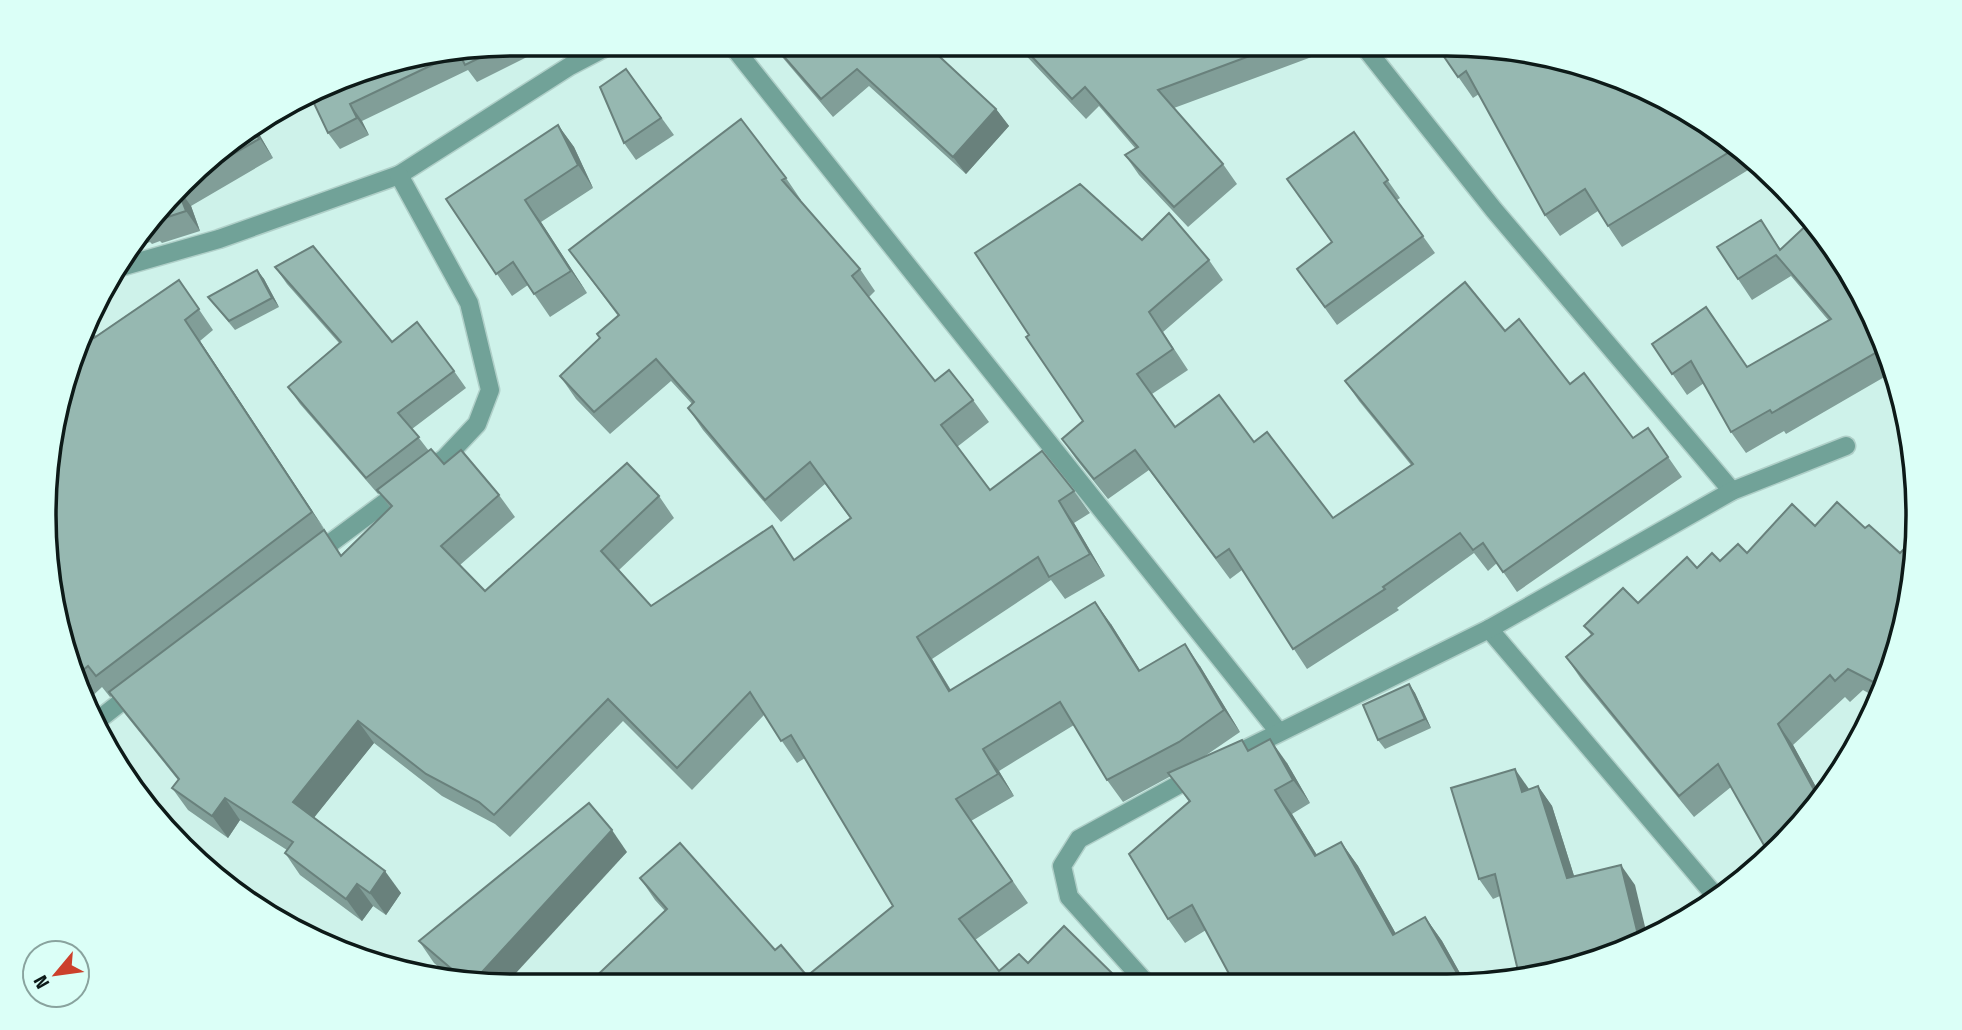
<svg xmlns="http://www.w3.org/2000/svg" width="1962" height="1030" font-family="'Fira Sans Condensed',sans-serif">
<style>
.lines{fill:none;stroke-linecap:round;stroke-linejoin:round}
.street-casing{stroke:#afcfc8;stroke-width:21}
.street{stroke:#71a298;stroke-width:18}
.wall{fill:#819e98}
.shaded-wall{fill:#69817c}
.building{fill:#96b8b1;stroke:#69817c;stroke-width:2}
.rim{fill:none;stroke:#0d1a18;stroke-width:3.5}
</style>
<rect width="100%" height="100%" fill="#cef2ea"/>
<g class="lines">
<g class="street-casing">
<g id="street">
<polyline points="731,44 1278,731"/>
<polyline points="1363,45 1494,210 1732,491"/>
<polyline points="117,268 219,239 399,175 570,66 612,44"/>
<polyline points="313,556 445,458 477,424 490,390 469,303 399,175"/>
<polyline points="1489,629 1718,899"/>
<polyline points="93,724 135,691"/>
<polyline points="1228,758 1489,629 1732,491 1846,446"/>
<polyline points="1146,983 1069,897 1062,866 1079,839 1198,774"/>
</g>
</g>
<use href="#street" class="street"/>
</g>
<g class="wall">
<polygon points="515,44 523,44 529,56 477,82 468,70 362,121 369,135 340,149 328,133 363,69"/>
<polygon points="766,44 926,44 996,109 1009,126 966,174 869,86 833,117 777,51 773,53"/>
<polygon points="1015,44 1150,44 1154,48 1164,44 1313,45 1317,55 1174,108 1223,164 1237,184 1188,227 1139,175 1125,155 1135,148 1099,106 1086,119"/>
<polygon points="1436,45 1734,141 1758,164 1622,247 1598,211 1560,236 1545,215 1479,94 1473,98"/>
<polygon points="626,69 674,135 636,160 624,143"/>
<polygon points="558,125 574,147 593,188 541,222 587,293 550,317 528,285 512,296 446,199"/>
<polygon points="255,127 273,158 191,206 200,231 162,243 160,241 152,244 150,242 127,251 126,250 228,141"/>
<polygon points="1354,132 1400,198 1397,200 1435,253 1337,325 1297,269 1332,242"/>
<polygon points="786,178 801,200 800,201 860,269 875,291 869,297 935,381 973,400 989,422 957,447 990,490 1074,491 1090,513 1074,523 1105,576 1065,599 1051,580 932,659 951,690 1111,624 1140,670 1200,666 1240,732 1202,758 1242,740 1249,751 1287,763 1310,803 1292,814 1317,855 1341,842 1358,866 1396,934 1425,917 1442,941 1465,982 1234,983 1206,930 1185,943 1168,919 1189,802 1171,776 1123,802 1107,780 1074,725 999,771 1014,796 971,821 1028,903 975,940 999,971 1028,963 1120,981 1122,983 587,985 665,911 655,900 640,878 775,950 807,976 893,906 805,758 797,763 764,715 692,790 623,721 510,837 495,824 442,796 374,743 314,817 401,893 386,915 373,906 362,921 300,875 285,853 287,850 240,820 228,838 188,810 172,788 178,780 125,714 112,696 110,697 102,687 85,703 60,637 90,328 96,336 179,280 213,330 200,341 341,555 390,508 380,493 378,494 300,404 288,387 339,343 287,284 275,267 392,342 454,371 466,388 412,429 429,451 444,464 499,495 515,517 460,565 485,591 659,496 674,518 619,570 651,606 795,559 850,518 825,484 781,522 703,430 688,408 692,404 671,381 610,434 576,399 560,376 600,338 618,316 569,250"/>
<polygon points="1142,240 1209,260 1223,280 1163,332 1188,370 1152,394 1175,427 1254,442 1333,518 1411,465 1359,401 1345,381 1505,331 1633,438 1648,428 1682,477 1517,592 1497,563 1488,571 1474,553 1397,608 1399,610 1307,669 1242,570 1230,579 1149,470 1108,499 1076,459 1062,439 1083,421"/>
<polygon points="1775,241 1781,250 1855,280 1893,372 1786,434 1784,431 1746,453 1731,432 1704,383 1687,395 1652,344 1748,366 1829,321 1791,276 1752,300 1738,279"/>
<polygon points="257,270 264,279 279,307 235,330 208,297"/>
<polygon points="1815,526 1865,528 1902,637 1879,699 1863,690 1850,702 1845,697 1793,745 1821,796 1801,826 1731,787 1694,817 1581,679 1566,657 1591,635 1584,626 1638,603 1697,568 1747,553"/>
<polygon points="1409,684 1415,693 1431,728 1385,749 1378,740"/>
<polygon points="1538,786 1552,806 1574,876 1635,885 1500,896 1493,899 1479,879 1529,789"/>
<polygon points="627,852 485,985 455,980 434,963 419,941"/>
</g>
<g class="shaded-wall">
<polygon points="520,44 523,44 529,56"/>
<polygon points="1309,45 1313,45 1317,55"/>
<polygon points="350,104 362,121 369,135 357,118"/>
<polygon points="996,109 1009,126 966,174 953,157"/>
<polygon points="558,125 574,147 593,188 578,165"/>
<polygon points="255,127 273,158 253,128"/>
<polygon points="181,192 191,206 200,231 186,211 179,193"/>
<polygon points="525,200 541,222 587,293 571,271"/>
<polygon points="257,270 264,279 279,307 272,298"/>
<polygon points="185,320 200,341 327,533 312,512"/>
<polygon points="1059,501 1074,523 1105,576 1090,554"/>
<polygon points="1095,602 1111,624 1154,693 1139,671"/>
<polygon points="917,637 932,659 964,713 949,691"/>
<polygon points="1185,644 1200,666 1240,732 1224,710"/>
<polygon points="1409,684 1415,693 1431,728 1425,719"/>
<polygon points="358,721 374,743 309,824 293,802"/>
<polygon points="1778,724 1793,745 1821,796 1819,799"/>
<polygon points="1270,739 1287,763 1310,803 1293,780"/>
<polygon points="983,749 999,771 1014,796 998,774"/>
<polygon points="1515,769 1529,789 1522,792"/>
<polygon points="1538,786 1552,806 1581,898 1567,878"/>
<polygon points="1275,790 1292,814 1332,880 1315,856"/>
<polygon points="225,798 240,820 228,838 212,816"/>
<polygon points="612,830 627,852 505,985 485,985 472,983"/>
<polygon points="1341,842 1358,866 1410,959 1393,935"/>
<polygon points="1621,865 1635,885 1648,939 1640,943"/>
<polygon points="385,871 401,893 386,915 370,893"/>
<polygon points="357,884 373,906 362,921 346,899"/>
<polygon points="1425,917 1442,941 1465,982 1462,982"/>
</g>
<g class="building">
<polygon points="773,44 926,44 996,109 953,157 857,69 821,99"/>
<polygon points="1020,44 1150,44 1154,48 1164,44 1279,45 1158,90 1223,164 1174,207 1125,155 1138,147 1085,87 1072,99"/>
<polygon points="506,45 465,65 459,53"/>
<polygon points="1436,45 1477,45 1569,60 1656,93 1734,141 1739,146 1608,226 1585,189 1545,215 1466,71 1458,77"/>
<polygon points="455,54 350,104 357,118 328,133 311,97 363,69"/>
<polygon points="626,69 661,118 624,143 600,87"/>
<polygon points="741,119 786,178 782,180 860,269 852,276 935,381 949,370 973,400 941,425 990,490 1042,451 1074,491 1059,501 1090,554 1049,577 1038,557 917,637 949,691 1095,602 1139,671 1185,644 1224,710 1179,742 1107,780 1060,702 983,749 998,774 956,799 1012,881 959,919 999,971 1019,954 1028,963 1064,926 1120,981 1118,983 587,985 667,909 640,878 680,843 775,950 781,945 807,976 893,906 791,735 781,741 750,692 677,768 608,699 494,815 479,802 426,774 358,721 293,802 385,871 370,893 357,884 346,899 285,853 293,842 225,798 212,816 172,788 179,779 109,692 324,530 341,556 392,506 377,490 431,449 444,464 461,450 499,495 441,546 485,591 627,463 659,496 601,551 651,606 772,526 794,560 851,518 810,462 765,500 688,408 694,402 656,359 594,412 560,376 600,338 597,334 619,315 569,250"/>
<polygon points="558,125 578,165 525,200 571,271 534,294 513,262 496,274 446,199"/>
<polygon points="253,128 259,139 197,175 228,141"/>
<polygon points="1354,132 1388,180 1384,183 1423,236 1325,307 1297,269 1332,242 1287,179"/>
<polygon points="1080,184 1142,240 1169,213 1209,260 1149,312 1173,349 1137,374 1175,427 1219,395 1254,442 1267,432 1333,518 1413,464 1345,381 1465,282 1505,331 1519,319 1570,384 1584,373 1633,438 1648,428 1668,457 1503,572 1483,543 1473,550 1460,533 1383,587 1385,589 1293,649 1229,549 1216,558 1135,450 1094,479 1062,439 1083,421 1026,337 1029,335 975,253"/>
<polygon points="179,193 186,211 152,222"/>
<polygon points="1761,220 1780,250 1812,220 1855,280 1893,364 1899,387 1884,348 1772,413 1770,410 1731,432 1691,361 1672,374 1652,344 1706,307 1747,367 1831,319 1776,255 1738,279 1717,247"/>
<polygon points="313,246 392,342 417,322 454,371 398,413 419,437 366,478 288,387 341,342 275,267"/>
<polygon points="257,270 272,298 229,321 208,297"/>
<polygon points="179,280 199,309 185,320 312,512 96,676 88,666 75,677 60,637 45,546 60,393 89,328 90,328 94,338"/>
<polygon points="1837,502 1865,528 1869,525 1900,553 1907,546 1916,554 1902,637 1883,687 1848,669 1835,681 1830,675 1778,724 1819,799 1801,826 1769,854 1718,764 1679,796 1566,657 1593,634 1584,626 1623,588 1638,603 1687,557 1697,568 1712,553 1720,561 1738,544 1747,553 1792,504 1815,526"/>
<polygon points="1409,684 1425,719 1378,740 1363,705"/>
<polygon points="1270,739 1293,780 1275,790 1315,856 1341,842 1393,935 1425,917 1462,982 1267,983 1264,978 1256,983 1234,983 1192,905 1168,919 1129,854 1190,801 1168,773 1242,740 1248,751"/>
<polygon points="1515,769 1522,792 1538,786 1567,878 1621,865 1640,943 1627,951 1520,979 1495,874 1479,879 1451,788"/>
<polygon points="589,803 612,830 472,983 468,983 419,941"/>
</g>
<path d="M0 0H1962V1030H0ZM515 56H1447A459 459 0 0 1 1906 515V515A459 459 0 0 1 1447 974H515A459 459 0 0 1 56 515V515A459 459 0 0 1 515 56Z" fill="#dbfff7" fill-rule="evenodd"/>
<path class="rim" d="M515 56H1447A459 459 0 0 1 1906 515V515A459 459 0 0 1 1447 974H515A459 459 0 0 1 56 515V515A459 459 0 0 1 515 56Z"/>
<g transform="translate(56 974) rotate(241)"><circle r="33" fill="#dbfff7" stroke="#89a39e" stroke-width="2"/>
<path d="M0-5L12 26L0 18L-12 26Z" fill="#cc402c"/>
<text y="-10" font-size="19" font-weight="bold" text-anchor="middle" fill="#0d1a18">N</text>
</g>
</svg>
